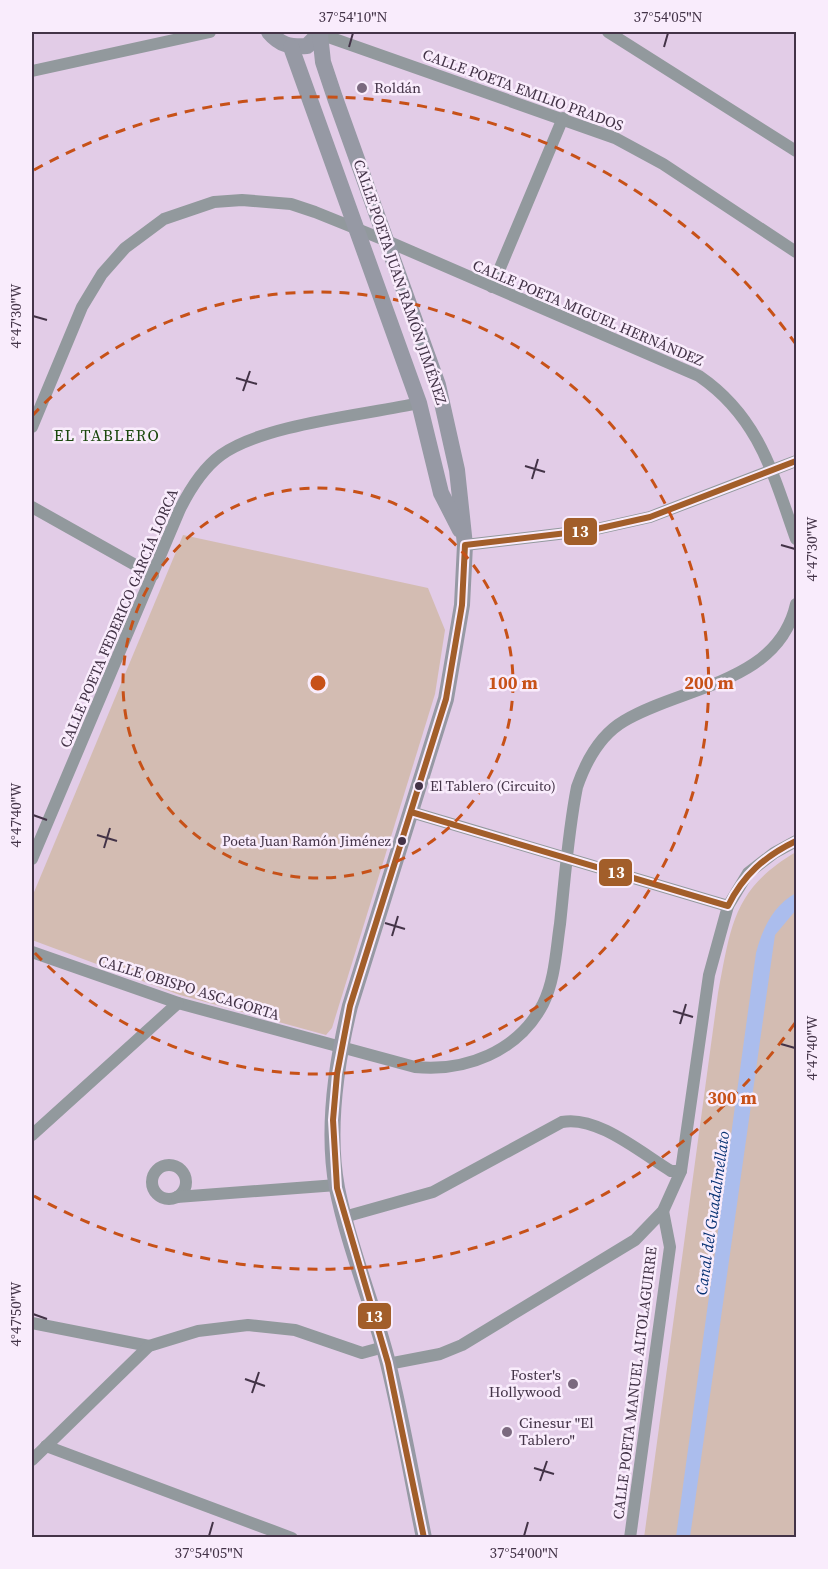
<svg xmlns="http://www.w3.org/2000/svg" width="828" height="1569" font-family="'Source Serif 4',serif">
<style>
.green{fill:#d3bcb2}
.water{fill:#abbded}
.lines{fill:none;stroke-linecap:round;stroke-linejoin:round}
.minor{stroke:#92999d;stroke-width:12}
.major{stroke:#9699a4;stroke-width:16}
.bus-1-casing{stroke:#f9ecfc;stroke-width:10}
.bus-1{stroke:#a25e2a;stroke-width:6}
.ticks{fill:none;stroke:#433347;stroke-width:2}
.ring{fill:none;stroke:#c75118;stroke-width:3;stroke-dasharray:10 8}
.poi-dot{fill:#7b697f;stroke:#f9ecfc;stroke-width:2}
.bus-dot{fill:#433347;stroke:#f9ecfc;stroke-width:2}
.labels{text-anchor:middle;stroke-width:5;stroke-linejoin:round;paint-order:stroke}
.bus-label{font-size:14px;fill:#433347;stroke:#f9ecfc;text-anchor:start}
.poi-label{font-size:15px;fill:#433347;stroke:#f9ecfc;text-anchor:start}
.street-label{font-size:15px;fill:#433347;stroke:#f9ecfc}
.neighbourhood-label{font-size:16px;letter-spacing:1.5px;fill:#1b480e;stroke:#f9ecfc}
.water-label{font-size:16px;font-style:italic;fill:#093374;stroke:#f9ecfc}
.centre{fill:#c75118;stroke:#f9ecfc;stroke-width:3}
.ring-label{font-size:18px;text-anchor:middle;font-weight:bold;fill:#c75118;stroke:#f9ecfc;stroke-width:5;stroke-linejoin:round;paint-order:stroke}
.line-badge{stroke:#f9ecfc;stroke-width:2}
.badge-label{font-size:16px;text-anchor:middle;font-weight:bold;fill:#fff}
.neatline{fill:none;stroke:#433347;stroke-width:2}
.ticks-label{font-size:15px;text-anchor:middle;fill:#433347}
</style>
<rect width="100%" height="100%" fill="#e2cce7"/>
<g class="green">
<polygon points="183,535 428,588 445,630 435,694 332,1028 326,1035 180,995 32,940 32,897"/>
<path d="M 796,852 L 796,1537 L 644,1538 L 718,993 C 731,926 733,889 796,852 Z"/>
</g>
<path class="water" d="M 796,893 L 796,910 L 775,935 L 690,1537 L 676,1537 L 756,953 C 763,927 773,906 796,893 Z"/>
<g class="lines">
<g class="minor">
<polyline points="608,32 796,151"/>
<polyline points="320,34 615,138 663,164 796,252"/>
<polyline points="32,71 210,32"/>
<polyline points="492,287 563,118"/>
<path d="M 32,427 L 82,307 L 102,274 L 125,248 L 164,219 L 214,202 L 242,200 L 291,204 L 315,212 L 387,241 L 699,376 C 759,417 773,474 796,539"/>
<polyline points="32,507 153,575"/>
<polyline points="465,545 592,530 650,517 796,461"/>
<polyline points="411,812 728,906"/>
<path d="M 32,859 L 180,509 C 190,489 202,469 221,455 C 264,424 365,415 419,403"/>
<path d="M 32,952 L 178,1003 L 415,1067 C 465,1072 518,1052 543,1004 C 555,980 556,950 560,924 C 565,878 568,832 577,787 C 586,761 600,735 624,721 C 682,686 778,684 796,604"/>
<polyline points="32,1135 178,1003"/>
<circle cx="169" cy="1182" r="17"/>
<polyline points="177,1197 337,1185"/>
<path d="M 344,1217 L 433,1192 L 562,1122 C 597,1115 641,1153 671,1171 L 681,1171"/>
<polyline points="32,1323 149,1346"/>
<polyline points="388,1364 440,1354 462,1345 635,1240 663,1211 681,1171 709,975 728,906 748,873 774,853 796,841"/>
<polyline points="46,1446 292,1538"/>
<polyline points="32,1460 149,1346 198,1331 248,1325 295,1330 362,1353 384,1347"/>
<polyline points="630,1538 670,1247 663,1211"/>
</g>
<g class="major">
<path d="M 269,32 C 280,45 290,47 307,46 L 321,32"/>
<path d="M 320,34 L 323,62 L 335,98 L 438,385 L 457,470 L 465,545 L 462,605 L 446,699 L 350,1006 C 336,1064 326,1129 337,1188 C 349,1248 373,1304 388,1363 C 402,1420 412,1479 424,1538"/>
<polyline points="291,47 419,403 441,493 460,530"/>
</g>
<g class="bus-1-casing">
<g id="bus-1">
<path d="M 411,812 L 728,906 C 743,875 765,856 796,841"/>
<polyline points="424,1538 388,1363 337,1188 333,1120 337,1074 350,1006 446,699 462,605 465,545 592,530 650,517 796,461"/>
</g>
</g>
<use href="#bus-1" class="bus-1"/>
</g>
<path class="ticks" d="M 349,47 L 353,33M 664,47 L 668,33M 33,316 L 47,320M 236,378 L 257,384M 243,391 L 250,371M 525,466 L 545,472M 532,479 L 538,459M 781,545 L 795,549M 33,815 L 47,820M 97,835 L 117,841M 104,848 L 110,828M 385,923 L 405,929M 392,936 L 398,916M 673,1011 L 693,1017M 680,1024 L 686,1004M 781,1044 L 795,1048M 33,1314 L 47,1319M 245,1379 L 265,1386M 252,1393 L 259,1372M 534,1468 L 554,1474M 540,1481 L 547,1461M 209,1536 L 213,1522M 524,1536 L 528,1522"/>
<g class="ring">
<circle cx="318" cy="683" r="195"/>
<path d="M32 416A391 391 0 1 1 32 950"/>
<path d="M795 1023A586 586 0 0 1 34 1196M34 170A586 586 0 0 1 795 343"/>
</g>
<g class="poi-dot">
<circle cx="362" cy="88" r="6"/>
<circle cx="573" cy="1384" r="6"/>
<circle cx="507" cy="1432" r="6"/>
</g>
<g class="bus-dot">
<circle cx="419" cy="786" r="5"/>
<circle cx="402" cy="841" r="5"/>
</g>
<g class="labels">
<g class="bus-label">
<text x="430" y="791">El Tablero (Circuito)</text>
<text x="391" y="846" text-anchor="end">Poeta Juan Ramón Jiménez</text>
</g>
<g class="poi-label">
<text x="374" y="93">Roldán</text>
<text x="561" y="1380" text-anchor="end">Foster's<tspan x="561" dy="17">Hollywood</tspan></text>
<text x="519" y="1428">Cinesur "El<tspan x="519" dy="17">Tablero"</tspan></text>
</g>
<g class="street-label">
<text transform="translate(523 90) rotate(20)" y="5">CALLE POETA EMILIO PRADOS</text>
<text transform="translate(400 282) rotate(71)" y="5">CALLE POETA JUAN RAMÓN JIMÉNEZ</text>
<text transform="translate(588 313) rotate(23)" y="5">CALLE POETA MIGUEL HERNÁNDEZ</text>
<text transform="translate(119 618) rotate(-67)" y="5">CALLE POETA FEDERICO GARCÍA LORCA</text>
<text transform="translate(189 988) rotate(17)" y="5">CALLE OBISPO ASCAGORTA</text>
<text transform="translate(635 1383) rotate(-83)" y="5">CALLE POETA MANUEL ALTOLAGUIRRE</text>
</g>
<g class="neighbourhood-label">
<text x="107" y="441">EL TABLERO</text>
</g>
<g class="water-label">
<text transform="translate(712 1213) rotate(-82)" y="6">Canal del Guadalmellato</text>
</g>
</g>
<circle cx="318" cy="683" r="9" class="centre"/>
<g class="ring-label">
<text x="513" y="689">100 m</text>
<text x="709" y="689">200 m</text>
<text x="732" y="1104">300 m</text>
</g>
<g class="line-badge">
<rect x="563" y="517" width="35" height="29" rx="6" fill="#a25e2a"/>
<rect x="598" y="858" width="35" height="29" rx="6" fill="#a25e2a"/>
<rect x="357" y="1302" width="35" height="28" rx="6" fill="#a25e2a"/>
</g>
<g class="badge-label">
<text x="580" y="537">13</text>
<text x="616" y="878">13</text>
<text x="374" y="1322">13</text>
</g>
<rect width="828" height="1569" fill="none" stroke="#f9ecfc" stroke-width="66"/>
<rect x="33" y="33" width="762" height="1503" class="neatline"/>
<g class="ticks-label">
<text x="353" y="22">37°54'10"N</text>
<text x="668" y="22">37°54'05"N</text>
<text transform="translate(16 316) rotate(-90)" y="5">4°47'30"W</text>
<text transform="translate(812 549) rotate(-90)" y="5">4°47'30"W</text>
<text transform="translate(16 815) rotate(-90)" y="5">4°47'40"W</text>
<text transform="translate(812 1048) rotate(-90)" y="5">4°47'40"W</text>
<text transform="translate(16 1314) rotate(-90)" y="5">4°47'50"W</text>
<text x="209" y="1558">37°54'05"N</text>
<text x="524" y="1558">37°54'00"N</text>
</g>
</svg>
